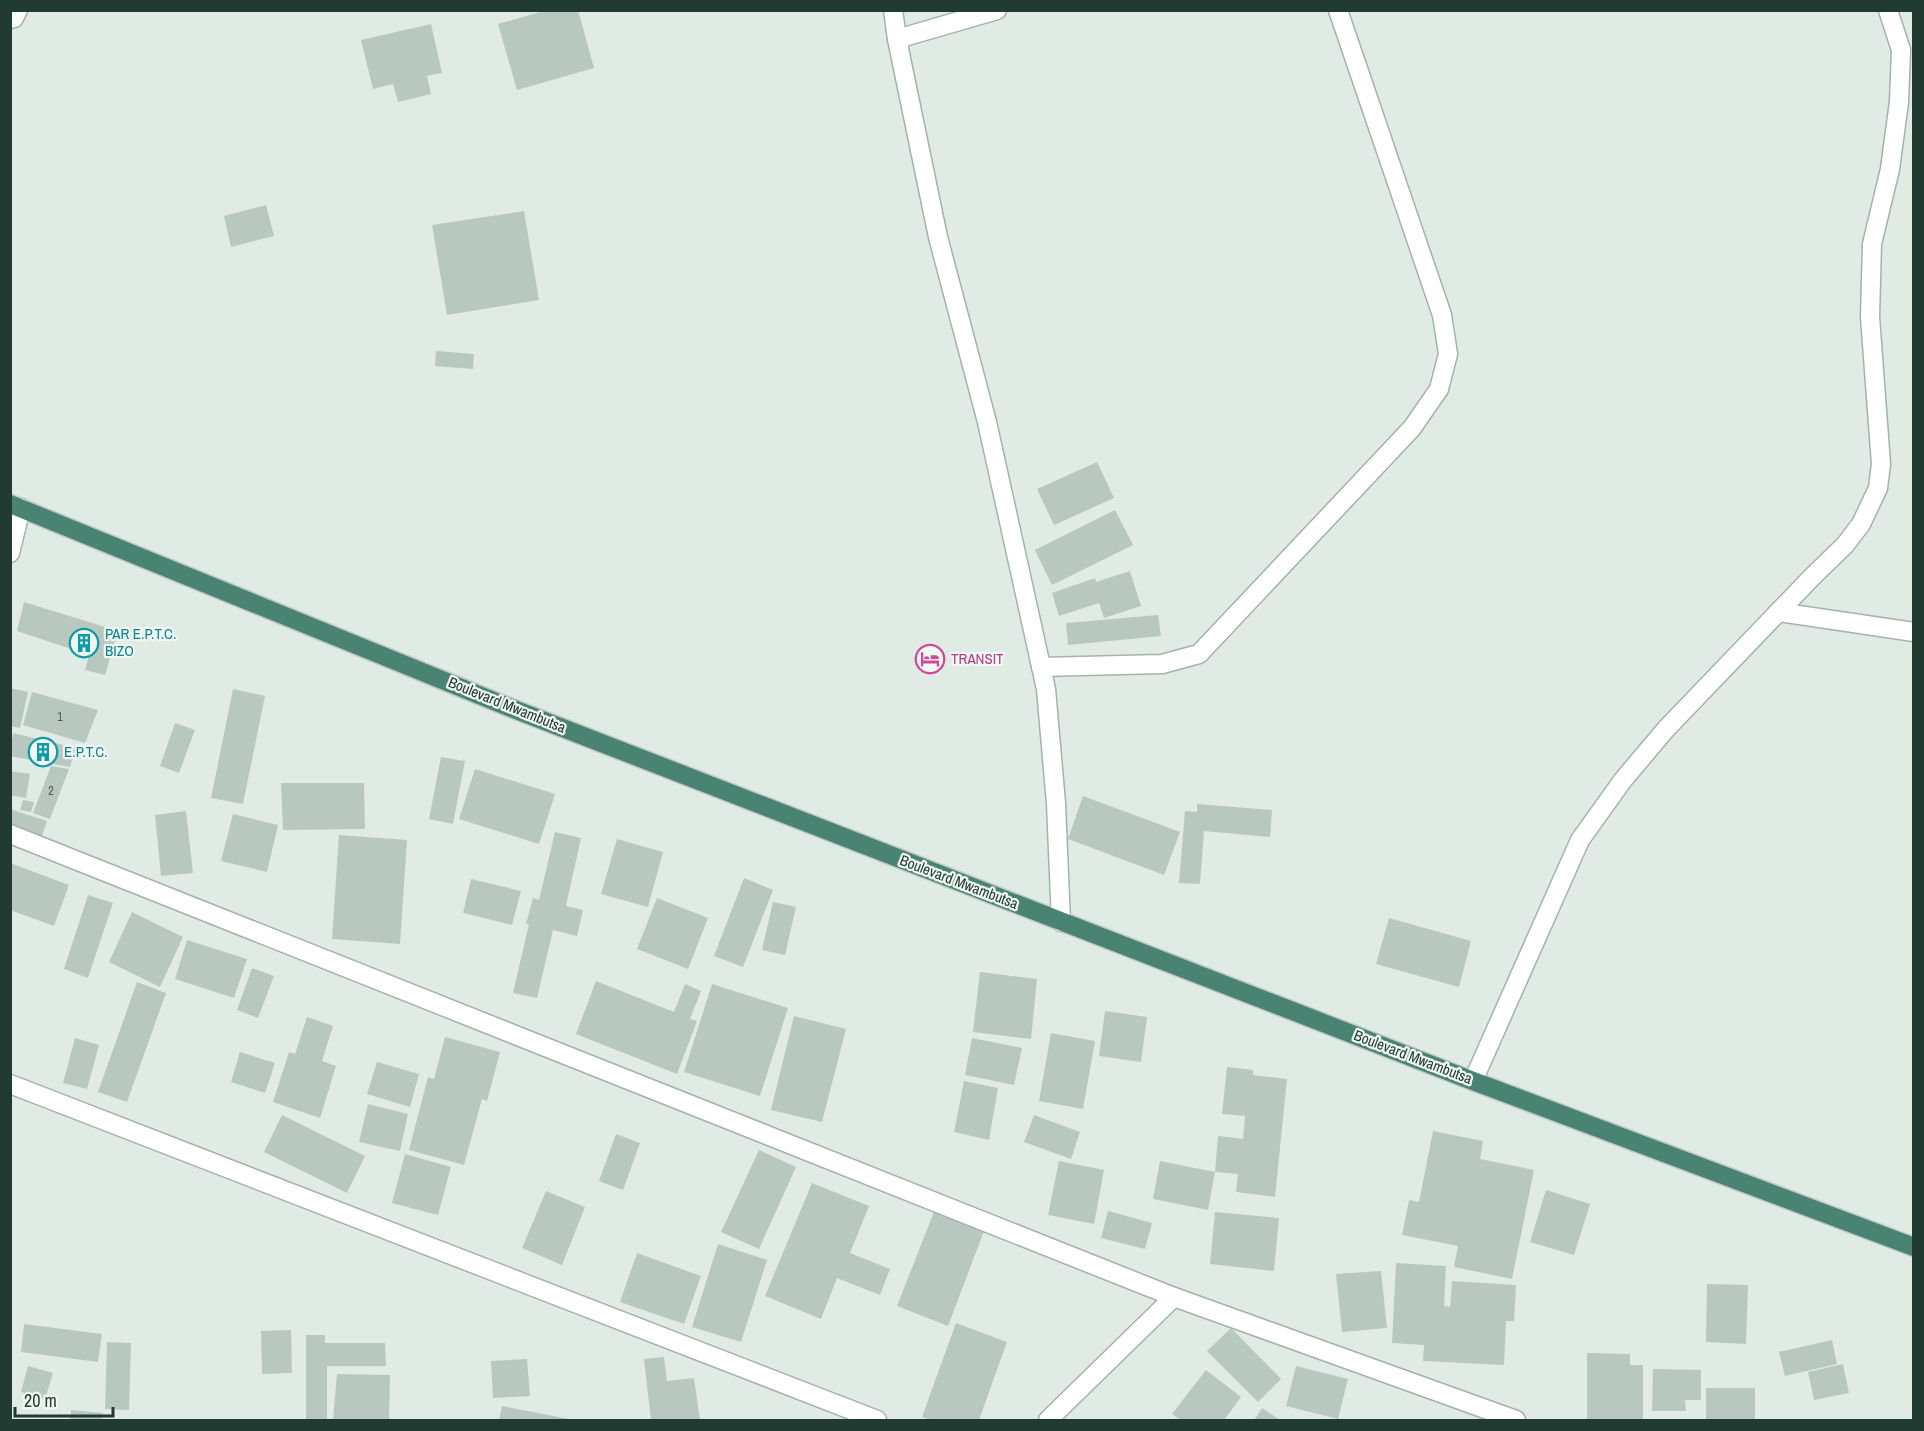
<svg xmlns="http://www.w3.org/2000/svg" width="1924" height="1431" font-family="'Archivo Narrow',sans-serif">
<style>
.building{fill:#b8c8c0}
.lines{fill:none;stroke-linecap:round;stroke-linejoin:round}
.minor-casing{stroke:#a3b3ac;stroke-width:21}
.tertiary-casing{stroke:#a3b3ac;stroke-width:21}
.trunk-casing{stroke:#c1c8c6;stroke-width:21}
.minor{stroke:#fff;stroke-width:18}
.tertiary{stroke:#fff;stroke-width:18}
.trunk{stroke:#488471;stroke-width:18}
.labels{text-anchor:middle;stroke-width:4.5;stroke-linejoin:round;paint-order:stroke}
.number-label{font-size:12px;fill:#475e56}
.culture-label{font-size:15px;fill:#0d838f;stroke:#f0f7f3;text-anchor:start}
.hotel-label{font-size:15px;fill:#b23c85;stroke:#f0f7f3;text-anchor:start}
.street-label{font-size:15px;fill:#213b32;stroke:#f0f7f3}
</style>
<rect width="100%" height="100%" fill="#e0ebe5"/>
<g class="building">
<polygon points="547,10 578,10 594,68 517,90 498,24"/>
<polygon points="431,24 442,73 427,76 431,94 398,102 393,84 373,89 361,40"/>
<polygon points="266,205 274,236 231,247 224,216"/>
<polygon points="524,211 539,300 447,315 432,225"/>
<polygon points="436,351 474,354 473,369 435,366"/>
<polygon points="1097,462 1114,498 1054,525 1037,489"/>
<polygon points="1115,510 1133,545 1052,585 1035,550"/>
<polygon points="1130,571 1141,606 1104,618 1099,603 1059,616 1052,593 1095,578 1096,582"/>
<polygon points="24,602 118,631 105,675 85,670 89,655 17,631"/>
<polygon points="1158,615 1161,636 1068,645 1066,623"/>
<polygon points="10,688 28,692 20,728 10,726"/>
<polygon points="233,689 265,696 243,804 211,798"/>
<polygon points="32,692 98,710 85,743 23,725"/>
<polygon points="175,723 195,730 179,773 160,766"/>
<polygon points="13,733 76,748 70,767 10,756"/>
<polygon points="441,757 465,761 453,824 429,819"/>
<polygon points="51,766 69,769 50,819 33,813"/>
<polygon points="475,769 555,794 539,844 459,819"/>
<polygon points="10,771 30,774 26,798 10,795"/>
<polygon points="281,783 364,783 365,829 283,830"/>
<polygon points="1083,796 1180,832 1164,875 1068,839"/>
<polygon points="23,800 34,802 31,812 20,810"/>
<polygon points="1197,804 1272,810 1270,837 1204,831 1200,884 1179,883 1185,811 1197,812"/>
<polygon points="10,809 47,821 42,836 10,826"/>
<polygon points="186,811 193,873 161,876 155,815"/>
<polygon points="233,814 278,825 267,872 221,861"/>
<polygon points="555,832 581,838 566,906 583,910 577,936 553,930 537,998 513,993 529,924 526,924 533,898 539,900"/>
<polygon points="339,835 407,840 400,944 332,939"/>
<polygon points="617,839 663,852 648,907 601,894"/>
<polygon points="10,863 69,885 54,926 10,910"/>
<polygon points="744,878 773,890 743,967 714,956"/>
<polygon points="471,879 521,891 512,925 463,913"/>
<polygon points="88,895 113,903 88,978 64,969"/>
<polygon points="657,898 708,918 688,969 637,949"/>
<polygon points="773,902 796,907 785,955 762,950"/>
<polygon points="132,912 183,937 160,987 109,962"/>
<polygon points="1389,918 1471,941 1459,987 1376,964"/>
<polygon points="187,940 247,959 234,998 175,979"/>
<polygon points="252,968 274,976 258,1018 237,1010"/>
<polygon points="980,972 1037,979 1031,1039 973,1032"/>
<polygon points="596,981 674,1012 685,984 701,991 690,1019 697,1021 677,1074 576,1034"/>
<polygon points="137,982 166,993 127,1102 98,1092"/>
<polygon points="712,984 788,1008 760,1096 684,1072"/>
<polygon points="1105,1011 1147,1017 1141,1062 1099,1056"/>
<polygon points="794,1016 846,1029 822,1122 771,1110"/>
<polygon points="307,1017 333,1026 322,1061 336,1066 320,1118 273,1102 289,1052 295,1054"/>
<polygon points="1051,1033 1095,1041 1083,1109 1039,1101"/>
<polygon points="445,1037 500,1052 487,1101 482,1099 464,1165 409,1150 428,1077 434,1079"/>
<polygon points="75,1038 99,1045 87,1089 63,1083"/>
<polygon points="972,1038 1022,1048 1014,1085 965,1075"/>
<polygon points="240,1052 275,1063 265,1093 231,1082"/>
<polygon points="377,1062 419,1074 410,1107 367,1094"/>
<polygon points="1227,1067 1253,1070 1253,1075 1287,1079 1275,1197 1236,1192 1238,1174 1215,1172 1218,1136 1243,1139 1245,1116 1222,1114"/>
<polygon points="964,1081 998,1088 989,1140 954,1132"/>
<polygon points="368,1104 408,1114 400,1151 359,1142"/>
<polygon points="282,1115 365,1156 347,1193 264,1152"/>
<polygon points="1034,1115 1080,1132 1071,1159 1024,1142"/>
<polygon points="1433,1131 1483,1141 1480,1159 1534,1170 1512,1279 1454,1267 1458,1246 1402,1235 1409,1200 1419,1202"/>
<polygon points="616,1134 640,1143 623,1190 599,1181"/>
<polygon points="759,1150 796,1167 759,1249 721,1232"/>
<polygon points="405,1154 451,1167 438,1215 392,1203"/>
<polygon points="1059,1161 1104,1170 1094,1224 1048,1215"/>
<polygon points="1160,1161 1215,1172 1208,1210 1153,1199"/>
<polygon points="812,1183 869,1206 850,1253 890,1269 880,1295 837,1278 821,1319 765,1296"/>
<polygon points="1546,1190 1590,1204 1574,1255 1530,1242"/>
<polygon points="546,1191 585,1207 562,1265 522,1248"/>
<polygon points="1108,1211 1152,1223 1145,1249 1101,1238"/>
<polygon points="934,1212 984,1231 948,1326 897,1306"/>
<polygon points="1215,1212 1279,1218 1274,1271 1210,1264"/>
<polygon points="718,1244 767,1260 741,1342 692,1327"/>
<polygon points="637,1253 701,1276 684,1324 620,1302"/>
<polygon points="1396,1263 1446,1266 1444,1306 1450,1307 1452,1281 1516,1285 1514,1321 1506,1321 1504,1365 1423,1361 1424,1345 1392,1343"/>
<polygon points="1381,1271 1387,1328 1342,1332 1336,1274"/>
<polygon points="1707,1284 1748,1285 1746,1344 1706,1342"/>
<polygon points="956,1323 1007,1342 979,1420 932,1420 922,1417"/>
<polygon points="24,1324 102,1334 98,1362 21,1352"/>
<polygon points="1231,1328 1281,1379 1258,1402 1207,1351"/>
<polygon points="291,1330 292,1373 262,1374 261,1331"/>
<polygon points="306,1335 325,1335 325,1343 385,1343 386,1366 327,1366 327,1420 306,1420"/>
<polygon points="1832,1340 1837,1364 1785,1376 1779,1352"/>
<polygon points="107,1342 131,1343 129,1410 105,1409"/>
<polygon points="1587,1353 1630,1354 1630,1365 1643,1365 1643,1420 1587,1420"/>
<polygon points="664,1357 667,1381 694,1378 700,1420 651,1420 644,1359"/>
<polygon points="527,1359 530,1396 493,1398 491,1361"/>
<polygon points="1843,1364 1849,1393 1814,1400 1808,1372"/>
<polygon points="28,1366 53,1373 45,1399 21,1392"/>
<polygon points="1296,1366 1348,1379 1338,1419 1286,1406"/>
<polygon points="1653,1369 1701,1370 1701,1400 1685,1400 1686,1411 1652,1411"/>
<polygon points="1206,1370 1241,1397 1224,1420 1181,1420 1172,1414"/>
<polygon points="337,1374 390,1375 389,1420 333,1420"/>
<rect x="1706" y="1388" width="49" height="32"/>
<polygon points="502,1406 569,1419 569,1420 499,1420"/>
<polygon points="1262,1408 1280,1420 1254,1420"/>
<polygon points="71,1410 103,1413 102,1420 70,1420"/>
</g>
<g class="lines">
<g class="minor-casing">
<g id="minor">
<polyline points="10,19 14,18 18,10"/>
<polyline points="897,39 997,10"/>
<polyline points="10,553 21,508"/>
<polyline points="1778,612 1914,632"/>
<polyline points="1041,667 1162,664 1199,654 1412,428 1439,389 1448,354 1442,315 1338,10"/>
<polyline points="10,834 1174,1297 1516,1420"/>
<polyline points="1473,1081 1580,840 1623,780 1666,729 1813,576 1845,545 1861,524 1878,488 1881,464 1870,317 1872,244 1890,169 1899,102 1901,50 1888,10"/>
<polyline points="10,1084 877,1420"/>
<polyline points="1048,1420 1174,1297"/>
</g>
</g>
<g class="tertiary-casing">
<polyline id="tertiary" points="893,10 897,39 938,237 987,422 1046,689 1056,803 1061,922"/>
</g>
<g class="trunk-casing">
<polyline id="trunk" points="10,504 506,706 1473,1081 1914,1247"/>
</g>
<use href="#minor" class="minor"/>
<use href="#tertiary" class="tertiary"/>
<use href="#trunk" class="trunk"/>
</g>
<defs>
<g id="building-ring" transform="scale(1.5)"><circle r="9.5" fill="#f0f7f3" stroke="#0f9aa8" stroke-width="1.5"/><path d="M-4-6H4V6H1V3H-1V6H-4ZM-2.5-4.3h1.7v1.8h-1.7ZM.8-4.3h1.7v1.8H.8ZM-2.5-1h1.7V.8h-1.7ZM.8-1h1.7V.8H.8Z" fill="#0f9aa8"/></g>
<g id="hotel-ring" transform="scale(1.5)"><circle r="9.5" fill="#f0f7f3" stroke="#d1479c" stroke-width="1.5"/><path d="M-6-4.5h1.5V1H6V5H4.5V3h-9V5H-6ZM-4 0a1.8 1.8 0 1 1 3.6 0ZM.5 0V-2.5h3Q6-2.5 6 0Z" fill="#d1479c"/></g>
</defs>
<g fill-rule="evenodd">
<use href="#building-ring" x="84" y="643"/>
<use href="#hotel-ring" x="930" y="659"/>
<use href="#building-ring" x="43" y="752"/>
</g>
<g class="labels">
<g class="number-label">
<text x="60" y="721">1</text>
<text x="51" y="795">2</text>
</g>
<g class="culture-label">
<text x="105" y="639">PAR E.P.T.C.<tspan x="105" dy="17">BIZO</tspan></text>
<text x="64" y="757">E.P.T.C.</text>
</g>
<g class="hotel-label">
<text x="951" y="664">TRANSIT</text>
</g>
<g class="street-label">
<text transform="translate(507 705) rotate(22)" y="5">Boulevard Mwambutsa</text>
<text transform="translate(959 882) rotate(21)" y="5">Boulevard Mwambutsa</text>
<text transform="translate(1413 1057) rotate(21)" y="5">Boulevard Mwambutsa</text>
</g>
</g>
<rect width="1924" height="1431" fill="none" stroke="#213b32" stroke-width="24"/>
<path d="M15 1407v9h98v-9" fill="none" stroke="#213b32" stroke-width="3"/>
<text x="24" y="1407" font-size="18" fill="#213b32" stroke="#f0f7f3" stroke-width="4.5" paint-order="stroke">20 m</text>
</svg>
